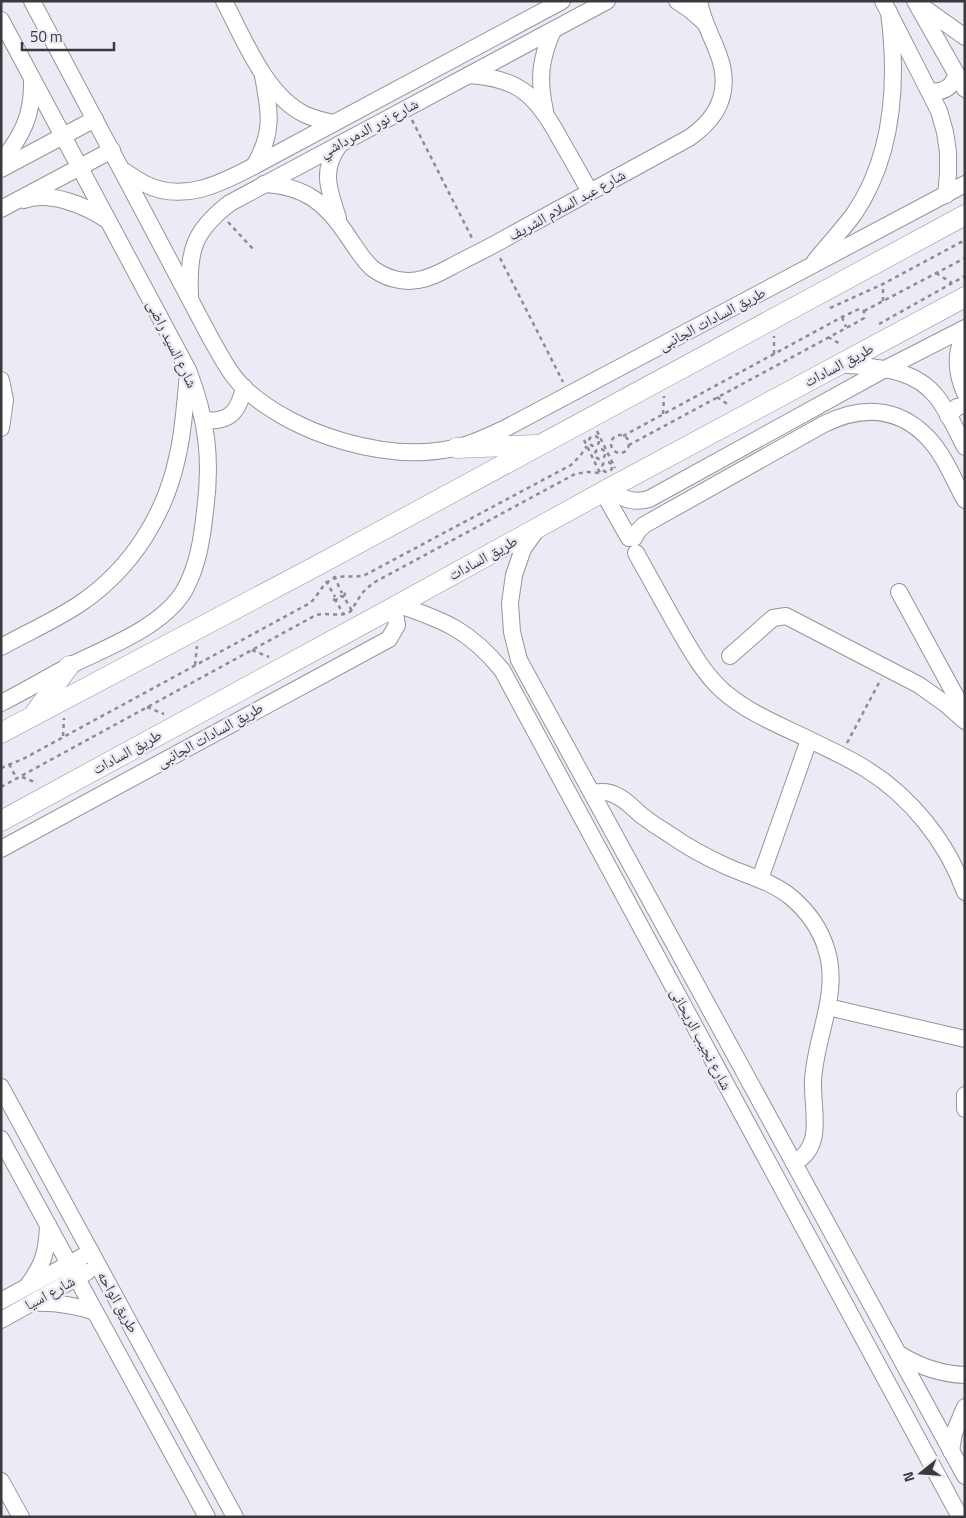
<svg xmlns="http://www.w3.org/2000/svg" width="966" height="1518" font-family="'Titillium Web','Noto Naskh Arabic',sans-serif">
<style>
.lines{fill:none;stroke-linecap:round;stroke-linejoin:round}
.minor-casing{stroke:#94959d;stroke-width:18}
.major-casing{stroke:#94959d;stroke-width:21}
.path{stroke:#8c8d93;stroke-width:2.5;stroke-dasharray:4 4;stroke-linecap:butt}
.minor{stroke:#fff;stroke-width:16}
.major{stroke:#fff;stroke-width:20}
.labels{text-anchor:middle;stroke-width:5;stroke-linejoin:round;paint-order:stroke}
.street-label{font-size:15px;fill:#393a3d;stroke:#eaebf4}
</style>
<rect width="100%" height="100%" fill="#eaebf4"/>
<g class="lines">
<g class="minor-casing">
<g id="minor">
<path d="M 32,1 L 211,339 C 221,356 230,375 245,389 C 295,435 388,463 454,448 C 471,445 488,436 504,429 L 965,184"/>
<path d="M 224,1 C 244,39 265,94 304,114 C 314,119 324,121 334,123"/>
<polyline points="677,1 689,9 704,22"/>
<polyline points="883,1 939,111 945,132 948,152 948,174 946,195"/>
<polyline points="915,1 965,89"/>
<polyline points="920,5 965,37"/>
<path d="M 1,20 L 188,370 C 207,419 212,460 205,511 C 202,539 198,566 184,591 C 162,627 108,647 71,665 C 48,677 25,691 1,703"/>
<path d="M 469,75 C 519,78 537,96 560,139 C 570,156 580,174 590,192"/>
<path d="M 930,91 C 943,93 951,88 956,76"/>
<path d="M 545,111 C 538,79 540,60 553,30"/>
<path d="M 1,163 C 22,135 33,116 32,80"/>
<path d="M 254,166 C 274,133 270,112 263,76"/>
<polyline points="1,169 95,119"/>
<path d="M 122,170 C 129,174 137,180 145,184 C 183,203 220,184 254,166 L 562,1"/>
<path d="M 264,184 C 306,186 327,204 349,238 C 356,248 363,260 372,268 C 385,278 402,283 418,280 C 433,278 446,269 460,262 C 478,253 496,244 513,234 C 572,202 631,170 689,138 C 714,121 729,98 722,66 C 717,44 703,25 699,1"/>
<path d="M 24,200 C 50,191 85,205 107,220"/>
<polyline points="1,209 112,150"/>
<path d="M 338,218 C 329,190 320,170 340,144"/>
<path d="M 815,261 C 828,245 842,230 854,214 C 894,155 898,81 889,12"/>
<path d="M 190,296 C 188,251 193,231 230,203 L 607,1"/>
<path d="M 965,333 C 955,352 956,373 965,393"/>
<path d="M 841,364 C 874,368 913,367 936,396 C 948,411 956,430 965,447"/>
<polyline points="1,380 5,400 1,428"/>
<polyline points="948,416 957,407 965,405"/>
<path d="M 204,420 C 230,423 239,411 244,387"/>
<path d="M 608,489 C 622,498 632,504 649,499 L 885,369 L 965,328"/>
<polyline points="603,492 629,538"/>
<polyline points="537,529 523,549 514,575 510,603 512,632 519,660 965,1476"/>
<path d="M 634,538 L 638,531 L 644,525 L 824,424 C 861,406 897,406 927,437 C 944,454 953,479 965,500"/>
<path d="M 636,553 C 649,576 662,600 675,623 C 689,647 702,672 723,691 C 747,712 777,724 806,738 C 826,748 847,757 866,769 C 911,797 947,842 965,892"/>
<polyline points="899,592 965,713"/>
<path d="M 399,605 C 446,621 470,631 502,670 L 960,1517"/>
<path d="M 1,647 C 28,632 56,620 81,603 C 132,568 166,514 178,454 C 184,428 185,401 188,375"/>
<polyline points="730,656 773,618 786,616 919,685 947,705 965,721"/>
<path d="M 592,793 C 598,792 604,791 610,793 C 622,796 632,807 641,815 C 650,822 659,828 669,834 C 687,847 708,858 728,867 C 751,877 773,882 792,898 C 807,911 820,929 826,948 C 841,993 815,1036 813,1081 C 812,1112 825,1146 794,1163"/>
<polyline points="1,849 389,639 397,625 394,607"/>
<polyline points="760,879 809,740"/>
<polyline points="828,1007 965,1039"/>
<polyline points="1,1087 235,1517"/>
<polyline points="965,1095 965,1109"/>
<polyline points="1,1139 207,1517"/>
<path d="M 28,1285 C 44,1264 47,1250 48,1225"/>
<polyline points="1,1301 91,1252"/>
<path d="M 33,1303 C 55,1302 74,1305 95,1312"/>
<polyline points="1,1320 87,1272"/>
<path d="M 899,1354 C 920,1367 940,1374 965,1375"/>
<polyline points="951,1451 954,1433 965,1407"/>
<polyline points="1,1481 21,1517"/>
</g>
</g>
<g class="major-casing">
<g id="major">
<polyline points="456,448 537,445"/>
<polyline points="35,713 69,666"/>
<polyline points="1,733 320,564 965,215"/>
<polyline points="1,821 394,607 608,489 965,297"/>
</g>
</g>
<g class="path">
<polyline points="412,120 473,240"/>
<polyline points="228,222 253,249"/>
<polyline points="500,258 563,382"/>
<polyline points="936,273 952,283"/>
<polyline points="883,301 883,284"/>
<polyline points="830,308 883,284 965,240"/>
<polyline points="864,311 965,258"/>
<polyline points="842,317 846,327"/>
<polyline points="879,324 965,276"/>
<polyline points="828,337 842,345"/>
<polyline points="774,354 774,336"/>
<polyline points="717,397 730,406"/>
<polyline points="663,414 664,396"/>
<polyline points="597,431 615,468"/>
<circle cx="620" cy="444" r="9"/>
<circle cx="594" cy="441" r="5"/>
<polyline points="623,436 842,317 859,309 864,311 864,318 861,320 629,445"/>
<polyline points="584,440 600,473"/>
<circle cx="600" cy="454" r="5"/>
<circle cx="607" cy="467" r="5"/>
<polyline points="334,576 342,593"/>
<polyline points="326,581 335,597"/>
<polyline points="344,597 341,596 342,593 345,594 344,597 352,611"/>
<polyline points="336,601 334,600 335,597 337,598 336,601 344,615"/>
<polyline points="252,650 269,657"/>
<polyline points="195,665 197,646"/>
<polyline points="147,707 164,714"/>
<polyline points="63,736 64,718"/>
<polyline points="847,743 881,679"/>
<polyline points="9,764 17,779"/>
<path d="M 1,768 L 23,759 L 310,603 C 318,596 321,586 329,581 C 339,573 353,579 365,575 L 571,465 L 580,456 L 587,446"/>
<polyline points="22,777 37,783"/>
<path d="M 1,787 L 316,615 C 328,612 341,618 351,611 L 362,593 L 373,583 L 575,474 L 587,472 L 600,473"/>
</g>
<use href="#minor" class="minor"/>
<use href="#major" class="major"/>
</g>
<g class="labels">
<g class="street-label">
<text transform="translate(369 128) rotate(-28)" y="5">شارع نور الدمرداشي</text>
<text transform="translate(567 205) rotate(-29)" y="5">شارع عبد السلام الشريف</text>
<text transform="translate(712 319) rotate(-28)" y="5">طريق السادات الجانبى</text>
<text transform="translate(172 344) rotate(64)" y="5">شارع السيد راضى</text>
<text transform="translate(839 365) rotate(-28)" y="5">طريق السادات</text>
<text transform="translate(483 558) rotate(-29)" y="5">طريق السادات</text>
<text transform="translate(210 735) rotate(-29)" y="5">طريق السادات الجانبى</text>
<text transform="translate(127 752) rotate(-29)" y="5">طريق السادات</text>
<text transform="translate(701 1039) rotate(62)" y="5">شارع نجيب الريحانى</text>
<text transform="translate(50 1293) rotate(-29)" y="5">شارع اسيا</text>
<text transform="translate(118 1302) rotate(61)" y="5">طريق الواحه</text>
</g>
</g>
<rect width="966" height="1518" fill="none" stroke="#393a3d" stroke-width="5"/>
<g transform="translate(921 1473) rotate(253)" stroke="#eaebf4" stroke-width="4" paint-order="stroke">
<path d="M0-4L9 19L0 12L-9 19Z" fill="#393a3d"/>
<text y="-8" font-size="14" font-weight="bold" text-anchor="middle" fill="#393a3d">N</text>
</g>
<path d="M22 42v8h92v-8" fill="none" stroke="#393a3d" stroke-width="2.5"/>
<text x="30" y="42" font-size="15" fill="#393a3d" stroke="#eaebf4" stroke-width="4" paint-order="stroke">50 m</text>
</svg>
